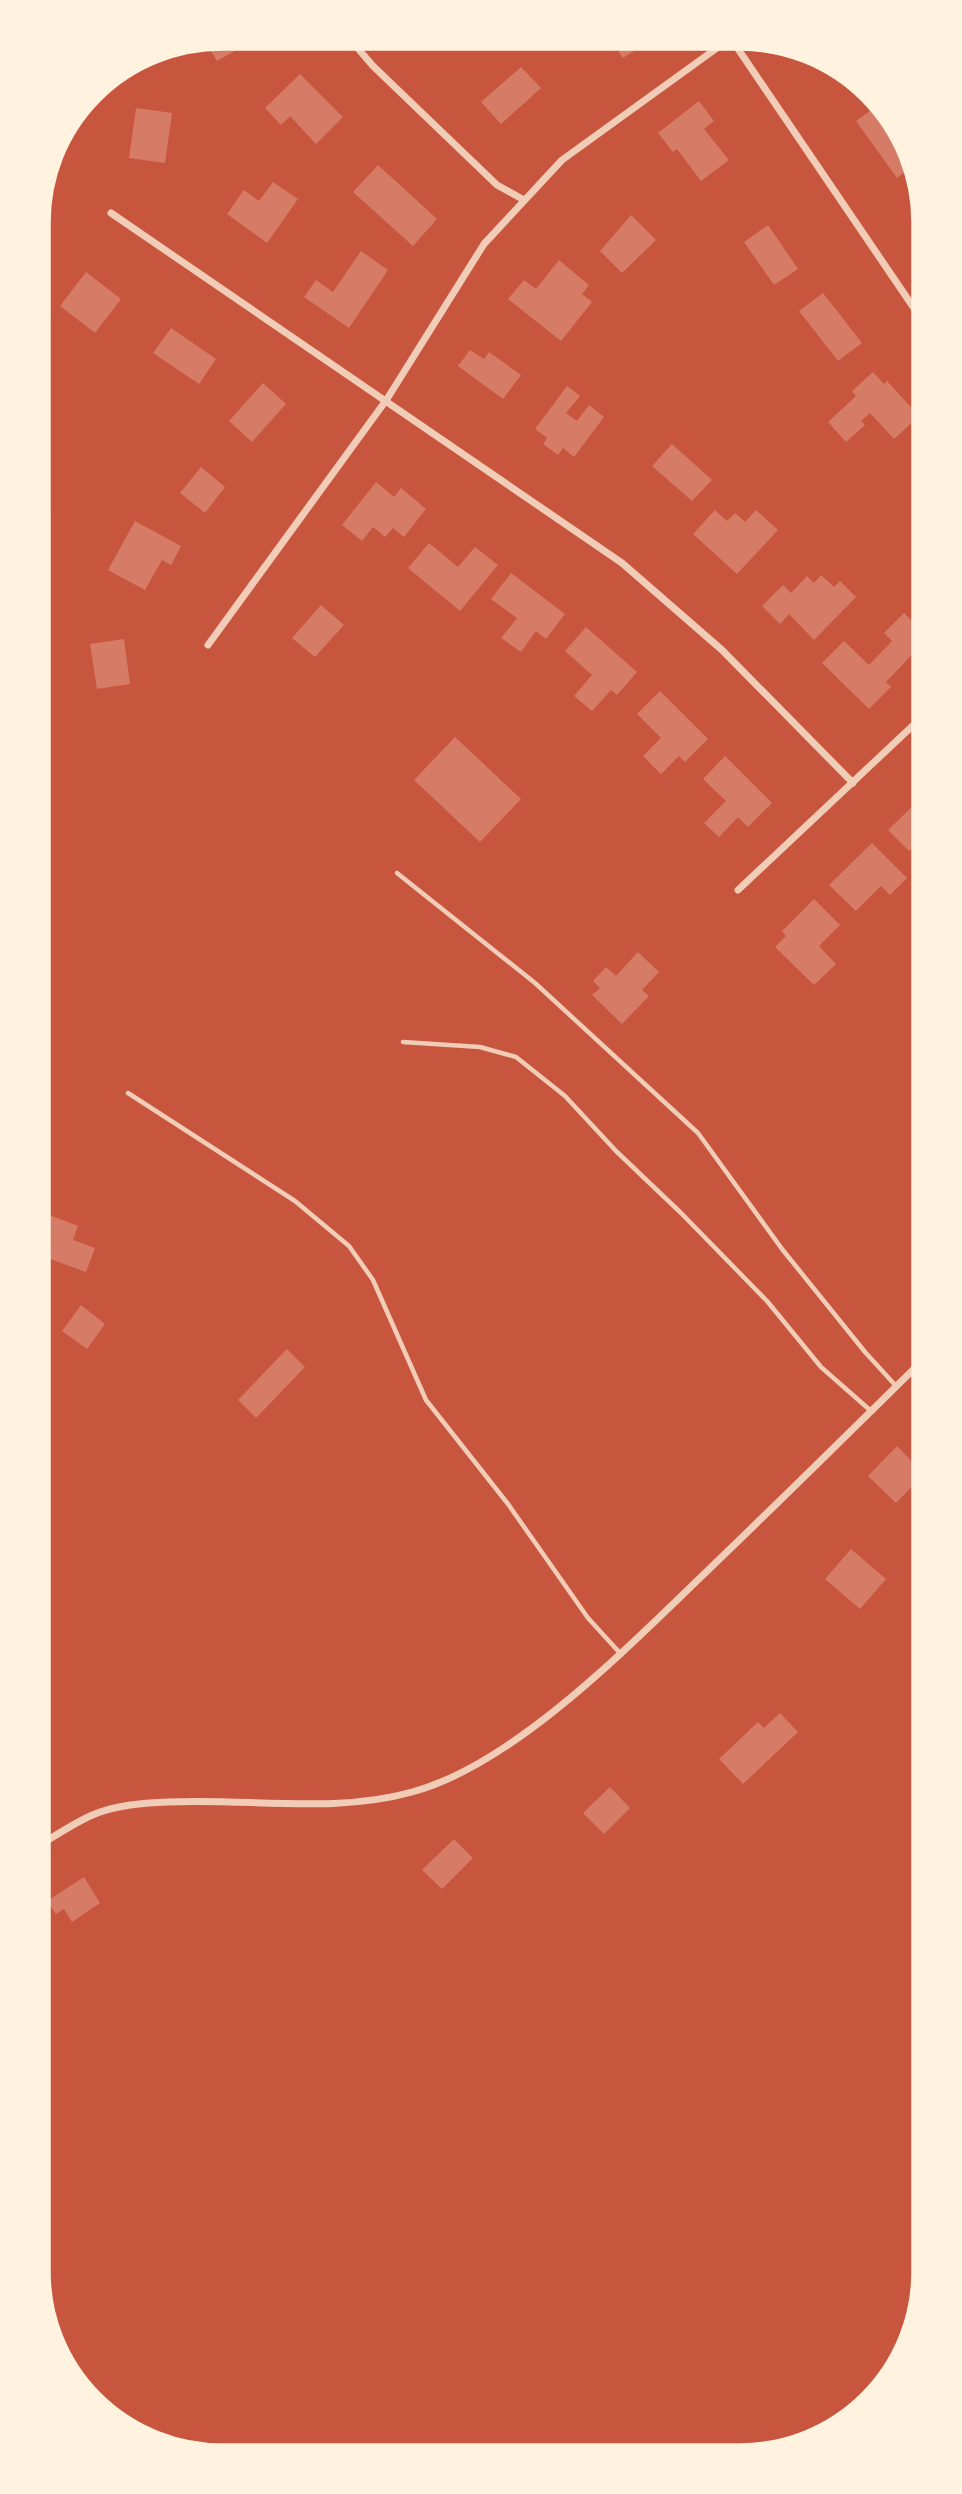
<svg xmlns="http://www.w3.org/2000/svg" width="962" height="2494" font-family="Karla,sans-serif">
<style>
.building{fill:#d67c66}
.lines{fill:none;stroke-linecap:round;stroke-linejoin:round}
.service{stroke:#f1ccb7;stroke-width:4.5}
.minor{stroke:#f1ccb7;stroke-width:7}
.rim{fill:none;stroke:#fff3e0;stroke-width:3.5}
</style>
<rect width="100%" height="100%" fill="#c8553d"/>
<g class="building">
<polygon points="222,37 259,37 217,61 205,41"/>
<polygon points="610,39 648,40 649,41 623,58"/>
<polygon points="521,67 541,88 501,124 481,102"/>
<polygon points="300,74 343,117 316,144 290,116 281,125 265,108"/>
<polygon points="699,101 714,121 704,129 729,160 701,181 677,149 673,152 658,133"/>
<polygon points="878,105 912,167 897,178 856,121"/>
<polygon points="136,108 172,113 165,163 129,158"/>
<polygon points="378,165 437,219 413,246 353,192"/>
<polygon points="273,182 298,199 267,243 227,214 244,190 259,201"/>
<polygon points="631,215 656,240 622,273 600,251"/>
<polygon points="768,225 798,269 774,285 744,242"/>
<polygon points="361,251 388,270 349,328 304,297 316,280 333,292"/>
<polygon points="559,260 589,285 582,294 592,302 561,341 508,299 524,280 536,289"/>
<polygon points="86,272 121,299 95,333 60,306"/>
<polygon points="823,293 862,343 838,361 799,311"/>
<polygon points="171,328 216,359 199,384 153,353"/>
<polygon points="470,350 484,359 489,352 521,375 503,399 458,366"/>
<polygon points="873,372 884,384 887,381 919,416 894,439 870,413 861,421 865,425 846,442 828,422 856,396 852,391"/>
<polygon points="263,383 286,404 252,442 229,421"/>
<polygon points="567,386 580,396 566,413 577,421 589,405 604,417 574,457 563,448 558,455 543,444 547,438 535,429"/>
<polygon points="672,444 712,480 692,501 652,466"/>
<polygon points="201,467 225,487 205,513 180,493"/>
<polygon points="376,482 394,497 401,488 426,509 404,537 393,528 385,537 373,527 362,541 342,525"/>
<polygon points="715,510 727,521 735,513 745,522 756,510 778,530 737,574 693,534"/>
<polygon points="135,521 181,546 171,565 162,560 145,590 108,570"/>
<polygon points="429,543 458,567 475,547 498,565 460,611 408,568"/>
<polygon points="511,573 565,614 546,639 536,631 521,652 501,638 517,618 491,599"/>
<polygon points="821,575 834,587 840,581 856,597 814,640 789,614 780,624 762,606 783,585 791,593 807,576 814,583"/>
<polygon points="321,605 344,625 315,657 292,638"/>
<polygon points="904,613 922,631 922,644 886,682 891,687 869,709 822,663 844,641 869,665 892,641 884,633"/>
<polygon points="586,627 637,672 617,695 611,690 592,711 574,696 592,675 565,651"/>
<polygon points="124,639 130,684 97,689 90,644"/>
<polygon points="660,691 708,739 685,762 679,756 661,774 643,756 661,738 637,714"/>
<polygon points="455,737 521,799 480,842 414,780"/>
<polygon points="725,756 772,803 748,827 738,817 719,837 704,823 726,801 703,779"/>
<polygon points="923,796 923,846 919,842 909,851 888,830"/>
<polygon points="872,843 907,878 890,895 881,886 856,911 829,885"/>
<polygon points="814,899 840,925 819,946 836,964 814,985 775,947 786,936 782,931"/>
<polygon points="638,952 659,972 642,990 649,996 622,1024 592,995 600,988 593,981 606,967 616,976"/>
<polygon points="923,1175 923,1200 911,1189"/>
<polygon points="39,1211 78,1226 73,1240 95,1248 86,1272 39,1255"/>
<polygon points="81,1305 105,1324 87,1349 62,1331"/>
<polygon points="287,1349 305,1367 256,1418 238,1400"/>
<polygon points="897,1446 924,1474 896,1503 868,1476"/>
<polygon points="851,1549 886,1579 860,1609 825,1579"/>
<polygon points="780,1713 798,1732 743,1784 719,1759 758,1722 764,1728"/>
<polygon points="610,1787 630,1808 604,1834 583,1813"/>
<polygon points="454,1839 473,1858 442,1889 422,1870"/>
<polygon points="84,1877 100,1903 72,1922 64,1909 56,1914 47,1901"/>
</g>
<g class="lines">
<g class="service">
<polyline points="397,873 535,983 698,1133 782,1249 865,1352 896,1386"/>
<polyline points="403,1042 480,1047 516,1057 565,1096 616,1151 681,1213 767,1301 821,1367 871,1411"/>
<polyline points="128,1093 295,1201 349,1246 373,1280 426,1400 508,1504 588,1618 619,1652"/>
</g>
<g class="minor">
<polyline points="349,38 373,66 497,185 524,200"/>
<polyline points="732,40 922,320"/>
<polyline points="111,213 622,563 722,650 853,783"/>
<polyline points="208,645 387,399 484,244 562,160 728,40"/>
<polyline points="738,890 922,717"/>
<path d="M 40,1845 C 56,1835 73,1824 90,1816 C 114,1805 143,1803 168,1802 C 248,1798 334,1814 412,1792 C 513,1765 627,1648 703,1575 C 777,1504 850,1432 923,1360"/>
</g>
</g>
<path d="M0 0H962V2494H0ZM222 49H740A173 173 0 0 1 913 222V2272A173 173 0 0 1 740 2445H222A173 173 0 0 1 49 2272V222A173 173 0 0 1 222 49Z" fill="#fff3e0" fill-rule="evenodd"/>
<path class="rim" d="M222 49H740A173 173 0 0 1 913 222V2272A173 173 0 0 1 740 2445H222A173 173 0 0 1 49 2272V222A173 173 0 0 1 222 49Z"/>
</svg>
